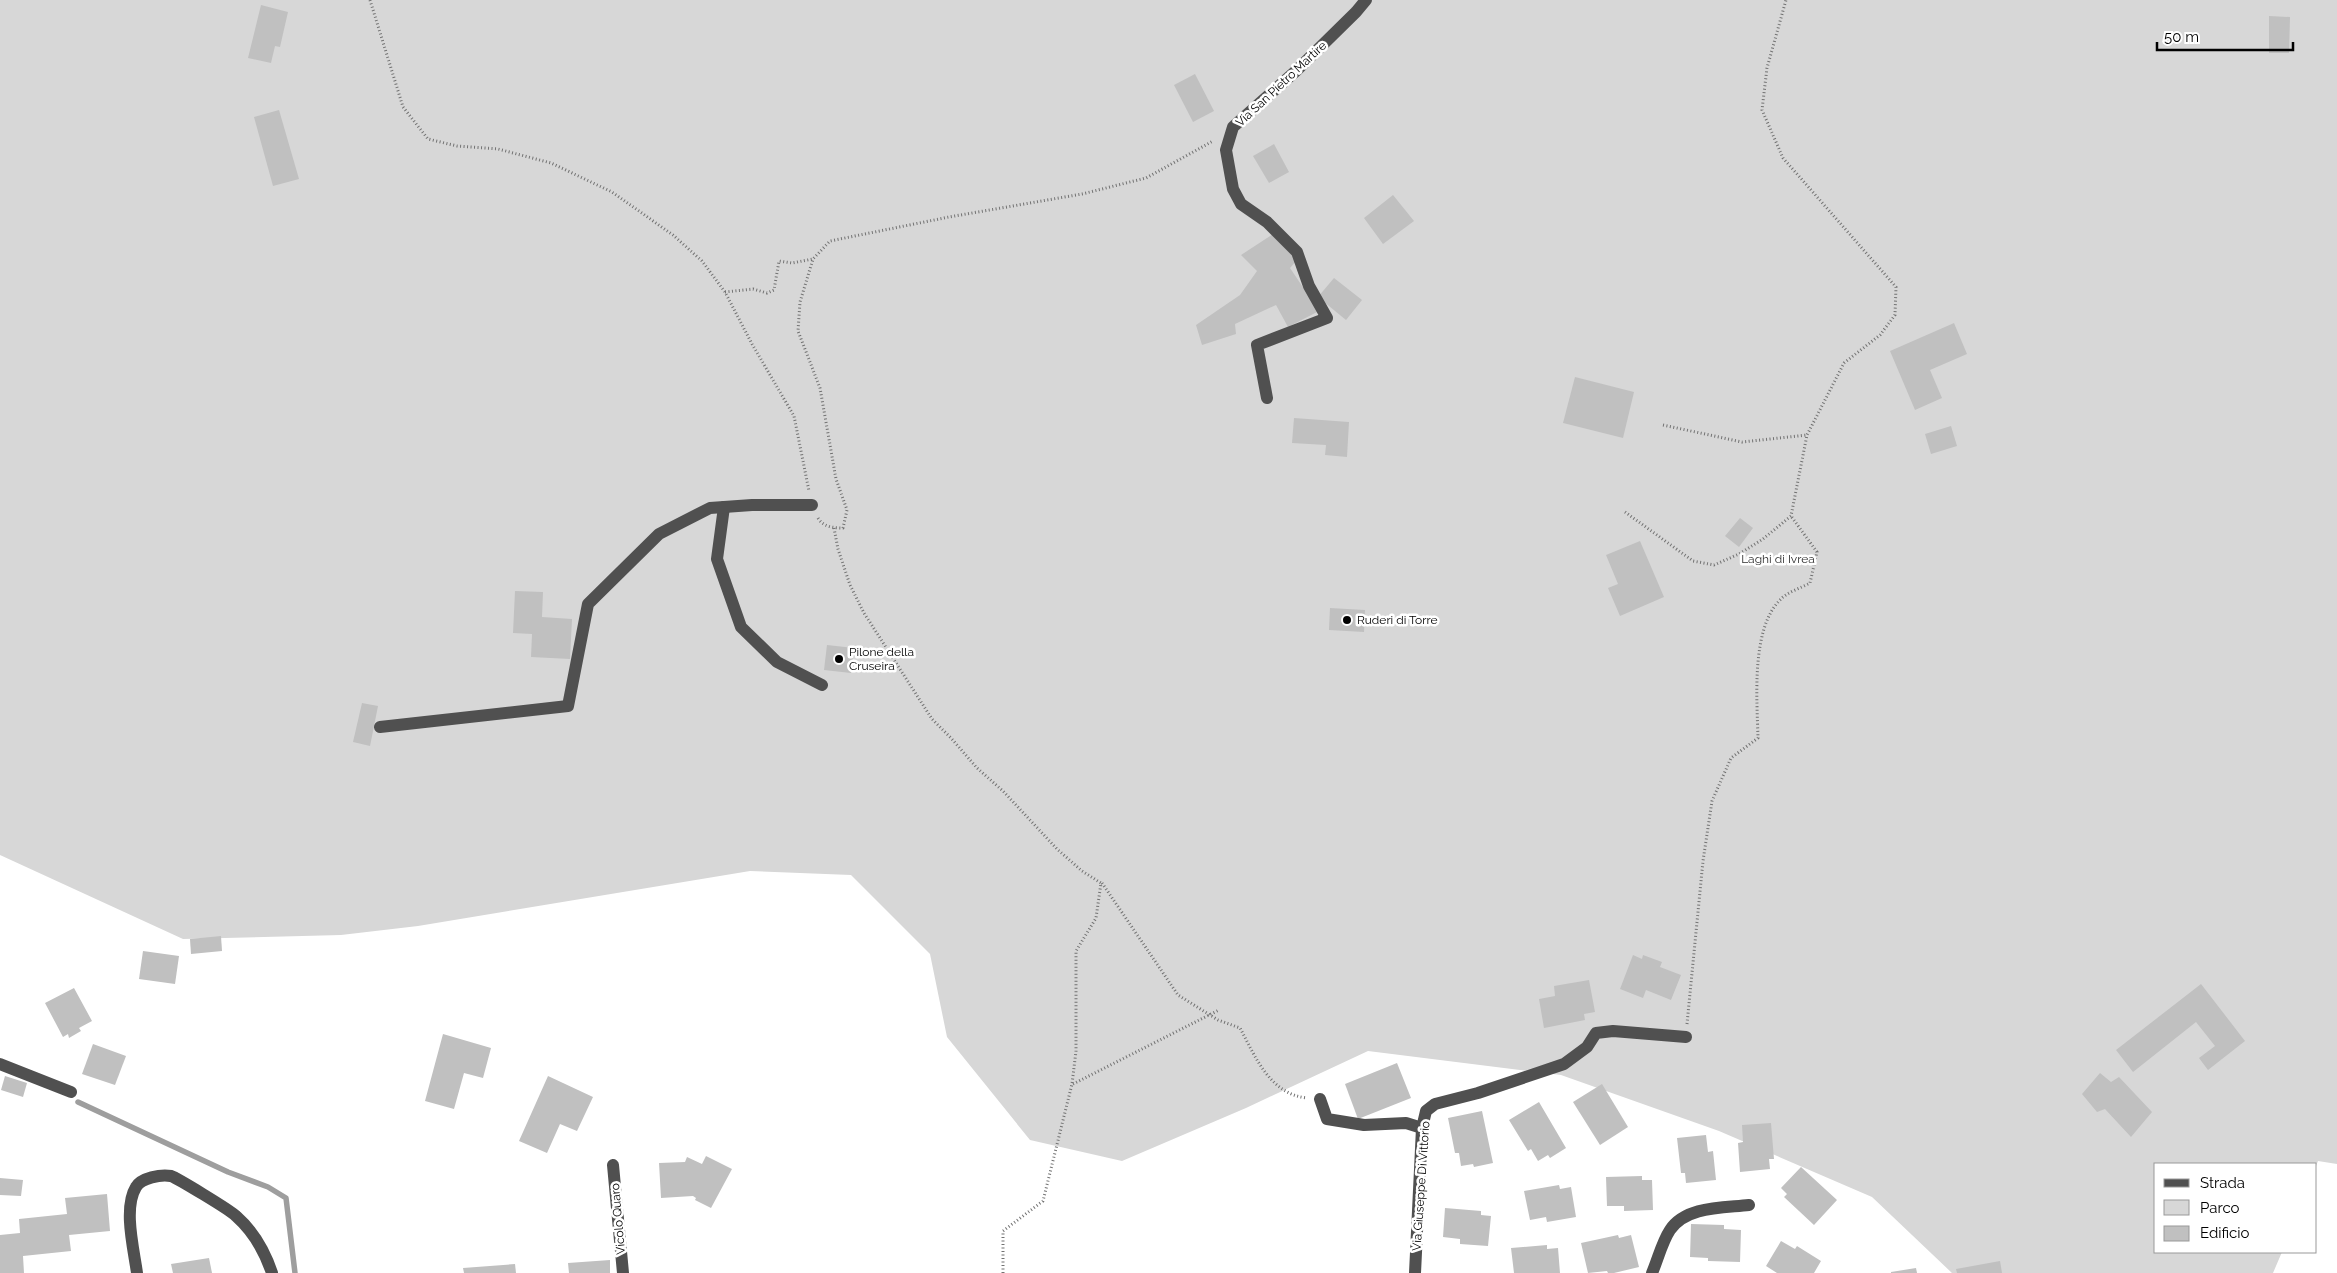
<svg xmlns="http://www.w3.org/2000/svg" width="2337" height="1273" font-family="Raleway,sans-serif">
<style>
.green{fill:#d7d7d7}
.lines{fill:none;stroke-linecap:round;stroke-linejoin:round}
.stream{stroke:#9e9e9e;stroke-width:5.5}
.building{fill:#c0c0c0}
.path{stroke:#727272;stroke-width:3;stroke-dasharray:1 2.5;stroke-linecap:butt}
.minor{stroke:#505050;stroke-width:12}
.poi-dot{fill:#000;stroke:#fff;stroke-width:2}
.labels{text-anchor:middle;stroke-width:5;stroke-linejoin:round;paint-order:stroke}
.street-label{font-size:12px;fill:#000;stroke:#fff}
.park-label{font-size:12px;fill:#2e2e2e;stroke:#fff}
.poi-label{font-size:12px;fill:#000;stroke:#fff;text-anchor:start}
</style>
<rect width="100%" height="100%" fill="#fff"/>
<polygon class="green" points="0,0 2337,0 2337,1164 2318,1161 2316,1166 2316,1164 2156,1164 2156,1252 2282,1252 2273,1273 1952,1273 1872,1197 1719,1131 1561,1075 1368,1051 1246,1108 1122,1161 1030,1140 947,1037 930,954 851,875 750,871 418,926 341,935 183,939 0,855"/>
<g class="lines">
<polyline class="stream" points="78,1102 228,1172 268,1187 286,1198 295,1273"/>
</g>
<g class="building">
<polygon points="261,5 288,12 280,47 275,46 271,63 248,58"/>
<polygon points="2269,16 2290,17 2289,53 2269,53"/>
<polygon points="1195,74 1214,111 1193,122 1174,85"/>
<polygon points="279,110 299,179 273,186 254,117"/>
<polygon points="1274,144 1289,172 1269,183 1253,156"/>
<polygon points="1393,195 1414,221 1383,244 1364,218"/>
<polygon points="1273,234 1297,260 1290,268 1319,311 1288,327 1276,305 1235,324 1236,334 1202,345 1196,325 1240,295 1257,271 1241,255"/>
<polygon points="1334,278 1362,300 1346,320 1318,297"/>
<polygon points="1954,323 1967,354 1930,370 1942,398 1915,410 1890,351"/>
<polygon points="1575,377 1634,392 1623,438 1563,423"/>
<polygon points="1294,418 1349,422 1347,457 1325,455 1326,445 1292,443"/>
<polygon points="1951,426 1957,446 1931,454 1925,434"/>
<polygon points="1740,518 1753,528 1739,547 1725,536"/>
<polygon points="1640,541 1664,597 1620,616 1608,588 1618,584 1606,555"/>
<polygon points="515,591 543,592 542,617 572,619 570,659 531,657 532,634 513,633"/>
<polygon points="1330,608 1365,610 1364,632 1329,630"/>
<polygon points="827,645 854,648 851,673 824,670"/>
<polygon points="362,703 378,706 370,746 353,742"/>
<polygon points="221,936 222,951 191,954 190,939"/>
<polygon points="143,951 179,956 175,984 139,979"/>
<polygon points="1633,955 1642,959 1643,955 1662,962 1660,967 1681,975 1671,1000 1646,990 1643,998 1620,989"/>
<polygon points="1589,980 1595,1012 1584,1014 1585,1020 1544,1028 1539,999 1555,996 1554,986"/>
<polygon points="2201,984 2245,1041 2208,1070 2199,1058 2215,1046 2196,1022 2133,1072 2116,1050"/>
<polygon points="74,988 92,1021 79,1028 81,1031 69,1038 68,1034 63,1037 45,1003"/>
<polygon points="443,1034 491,1048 483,1078 464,1073 454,1109 425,1101"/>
<polygon points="93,1044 126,1056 115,1085 82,1074"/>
<polygon points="1397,1063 1411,1098 1358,1119 1345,1084"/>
<polygon points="2100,1073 2111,1082 2119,1077 2152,1112 2131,1137 2105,1109 2097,1112 2082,1094"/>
<polygon points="5,1076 27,1083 23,1097 1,1090"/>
<polygon points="548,1076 593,1097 577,1131 560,1124 547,1153 519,1141"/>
<polygon points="1602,1084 1628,1127 1600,1145 1573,1102"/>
<polygon points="1539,1102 1566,1148 1550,1158 1548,1155 1538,1161 1531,1149 1528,1151 1509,1120"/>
<polygon points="1482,1111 1493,1163 1474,1167 1473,1164 1461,1166 1459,1153 1455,1153 1448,1118"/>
<polygon points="1771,1123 1774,1159 1769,1159 1770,1169 1740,1172 1738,1143 1743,1142 1742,1125"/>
<polygon points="1706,1135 1708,1152 1713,1151 1716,1180 1686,1183 1685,1173 1681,1173 1677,1138"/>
<polygon points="706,1156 732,1169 711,1208 695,1200 696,1198 693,1196 661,1198 659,1163 685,1162 687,1157 702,1164"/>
<polygon points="1801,1167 1837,1200 1814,1225 1784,1197 1787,1194 1781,1188"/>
<polygon points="1642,1176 1642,1180 1652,1180 1653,1210 1624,1211 1624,1206 1607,1206 1606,1177"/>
<polygon points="0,1178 23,1180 21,1196 0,1195"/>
<polygon points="1559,1185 1560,1189 1571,1187 1576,1217 1547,1222 1546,1217 1530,1220 1524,1191"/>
<polygon points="107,1194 110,1231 69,1235 71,1251 23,1256 24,1273 0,1273 0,1235 20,1233 19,1219 67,1214 65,1198"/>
<polygon points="1445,1208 1481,1211 1481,1215 1491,1216 1488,1246 1460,1244 1460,1239 1443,1237"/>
<polygon points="1691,1224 1724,1225 1724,1229 1741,1230 1740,1262 1708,1261 1708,1258 1690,1257"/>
<polygon points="1618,1235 1619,1238 1631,1235 1639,1267 1614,1273 1608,1273 1607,1271 1588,1273 1581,1243"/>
<polygon points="1781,1241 1795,1249 1797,1246 1821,1261 1814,1273 1777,1273 1766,1266"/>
<polygon points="1547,1245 1547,1249 1558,1248 1560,1273 1514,1273 1511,1248"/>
<polygon points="209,1258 212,1273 173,1273 171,1264"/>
<polygon points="610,1260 610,1273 569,1273 568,1263"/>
<polygon points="2000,1261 2002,1273 1957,1273 1956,1269"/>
<polygon points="515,1264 516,1273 464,1273 463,1268"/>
<polygon points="1916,1268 1917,1273 1891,1273 1891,1272"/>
</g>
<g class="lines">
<g class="path">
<polyline points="370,0 403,107 428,139 457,146 498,149 551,163 612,192 673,235 702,261 725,292 752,344 794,416 809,491"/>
<polyline points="725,292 753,289 767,293 774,290 779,261 792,263 813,259"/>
<polyline points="1663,425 1742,442 1807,435"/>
<polyline points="1625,512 1693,561 1714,565 1739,554 1763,539 1791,516 1807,435 1844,363 1880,335 1895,315 1896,287 1783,158 1762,110 1767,68 1786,0"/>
<path d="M 818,518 C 823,527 834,528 843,528 L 847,510 L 836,479 L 820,388 L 798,331 L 800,302 L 813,259 L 830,241 L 949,217 L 1082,194 L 1146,178 L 1213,141"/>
<polyline points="834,528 838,549 850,585 864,613 932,719 951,738 977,768 1003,791 1057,849 1082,871 1101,883 1096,918 1076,951 1076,1051 1072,1084 1043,1201 1003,1231 1003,1273"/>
<path d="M 1102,883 L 1178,995 L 1218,1020 L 1240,1028 C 1256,1058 1270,1094 1307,1098"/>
<path d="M 1687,1024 L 1703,861 L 1712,801 L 1731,758 L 1758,738 C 1757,699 1751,629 1780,600 C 1787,592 1801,588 1810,583 L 1817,552 L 1791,516"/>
<polyline points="1073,1084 1219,1010"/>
</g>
<g class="minor">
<polyline points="1267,398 1257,345 1327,318 1309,286 1297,252 1267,222 1241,204 1233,189 1226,150 1233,127 1297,70 1356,12 1366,0"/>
<polyline points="724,507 717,559 741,627 777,662 822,685"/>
<polyline points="380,727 568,706 588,604 659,534 710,508 752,505 812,505"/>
<polyline points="0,1064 71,1092"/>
<polyline points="1320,1099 1327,1119 1364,1125 1406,1123 1422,1128"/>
<polyline points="613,1165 623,1273"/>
<path d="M 137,1273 C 134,1250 123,1208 136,1187 C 141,1178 161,1174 171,1176 C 177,1178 230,1210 236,1216 C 253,1231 265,1252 272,1273"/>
<polyline points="1415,1273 1422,1128 1426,1111 1435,1104 1478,1093 1564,1064 1587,1047 1596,1033 1613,1031 1686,1037"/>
<path d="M 1652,1273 C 1658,1259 1662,1242 1670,1230 C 1686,1206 1723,1208 1749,1205"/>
</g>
</g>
<g class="poi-dot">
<circle cx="1347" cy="620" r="5"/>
<circle cx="839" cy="659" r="5"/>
</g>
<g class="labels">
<g class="street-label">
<text transform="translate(1281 84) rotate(-43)" y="4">Via San Pietro Martire</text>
<text transform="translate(1421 1186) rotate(-86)" y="4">Via Giuseppe Di Vittorio</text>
<text transform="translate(618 1219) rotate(-95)" y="4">Vicolo Quaro</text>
</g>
<g class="park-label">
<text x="1778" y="563">Laghi di Ivrea</text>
</g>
<g class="poi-label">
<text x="1357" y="624">Ruderi di Torre</text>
<text x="849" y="656">Pilone della<tspan x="849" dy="14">Cruseira</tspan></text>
</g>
</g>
<rect x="2154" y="1163" width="162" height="90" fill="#ffffff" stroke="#999999"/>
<rect x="2164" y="1179" width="25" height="8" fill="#505050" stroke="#999999"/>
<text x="2200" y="1188" font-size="15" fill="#000000">Strada</text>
<rect x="2164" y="1200" width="25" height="15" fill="#d7d7d7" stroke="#999999"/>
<text x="2200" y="1213" font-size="15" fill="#000000">Parco</text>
<rect x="2164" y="1226" width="25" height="15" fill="#c0c0c0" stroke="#999999"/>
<text x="2200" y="1238" font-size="15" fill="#000000">Edificio</text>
<path d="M2157 42v8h136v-8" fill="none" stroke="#000000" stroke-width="2.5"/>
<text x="2164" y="42" font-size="15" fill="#000000" stroke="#ffffff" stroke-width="4" paint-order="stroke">50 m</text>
</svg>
